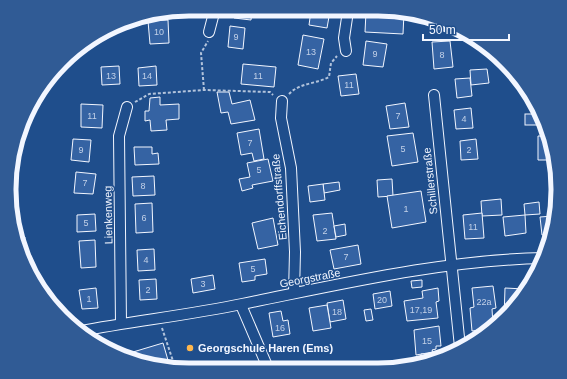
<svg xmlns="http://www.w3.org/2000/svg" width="567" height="379" font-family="Helvetica,sans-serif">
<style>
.building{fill:#3563a3;stroke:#f2f6ff}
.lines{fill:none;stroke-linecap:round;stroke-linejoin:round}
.minor-casing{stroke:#f2f6ff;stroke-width:12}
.path{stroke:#b3c4dc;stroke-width:2;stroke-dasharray:3 2;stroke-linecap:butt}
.minor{stroke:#1f4e8c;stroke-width:10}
.poi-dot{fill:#ffb74d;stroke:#1f4e8c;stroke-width:1.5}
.labels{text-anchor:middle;stroke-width:3;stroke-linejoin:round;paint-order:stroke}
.number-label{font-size:9px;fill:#c3d1e8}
.street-label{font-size:11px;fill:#f2f6ff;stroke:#1f4e8c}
.poi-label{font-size:11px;font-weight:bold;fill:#f2f6ff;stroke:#1f4e8c;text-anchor:start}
.rim{fill:none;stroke:#f2f6ff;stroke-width:5}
</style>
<rect width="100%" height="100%" fill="#1f4e8c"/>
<g class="building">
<polygon points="235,10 252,10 251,20 234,18"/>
<polygon points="311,11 330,11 327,28 309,25"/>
<polygon points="366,12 404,13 403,34 365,32"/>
<polygon points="168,20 169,43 150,44 148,21"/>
<polygon points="230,26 245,28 243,49 228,47"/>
<polygon points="303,35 324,39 318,69 298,65"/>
<polygon points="366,41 387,44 383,67 363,65"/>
<polygon points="450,41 453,67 434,69 432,42"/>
<polygon points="243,64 276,67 274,87 241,84"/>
<polygon points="119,66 120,84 102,85 101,67"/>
<polygon points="156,66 157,85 139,86 138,68"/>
<polygon points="487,69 489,83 471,85 470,70"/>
<polygon points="356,74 359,94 341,96 338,76"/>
<polygon points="470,78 472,96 457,98 455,79"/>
<polygon points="217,92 229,92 232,104 250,100 255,120 231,124 228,112 221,113"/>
<polygon points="160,97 160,105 179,104 179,119 166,120 167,130 151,131 150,120 145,121 145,111 149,111 150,98"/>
<polygon points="405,103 409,127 390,129 386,106"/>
<polygon points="81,104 103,105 102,128 81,127"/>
<polygon points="471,108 473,128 456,129 454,110"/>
<polygon points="539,112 544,120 545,125 539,125"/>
<rect x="525" y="114" width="14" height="11"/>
<polygon points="259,129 264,159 254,161 252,153 241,155 237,133"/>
<polygon points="413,133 418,162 392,166 387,136"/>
<polygon points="538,136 547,136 552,160 538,160"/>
<polygon points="73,139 91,140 89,162 71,160"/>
<polygon points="476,139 478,159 461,160 460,141"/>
<polygon points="134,147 152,147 152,154 158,153 159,164 135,165"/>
<polygon points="268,159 273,181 252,185 253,188 242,191 239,179 250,177 247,163"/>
<polygon points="76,172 96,174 93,194 74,193"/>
<polygon points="154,176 155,195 133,196 132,177"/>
<polygon points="392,179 393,196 378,197 377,180"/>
<polygon points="339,182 340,190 324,193 323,184"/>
<polygon points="323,184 325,200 310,202 308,186"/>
<polygon points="421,191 426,222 392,228 387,196"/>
<polygon points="501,199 502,215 482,216 481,201"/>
<polygon points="539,202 540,214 525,215 524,204"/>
<polygon points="152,203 153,232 136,233 135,204"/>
<polygon points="332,213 336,239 317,241 313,215"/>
<polygon points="482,213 484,238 465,239 463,215"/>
<polygon points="95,214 96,231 77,232 77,215"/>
<polygon points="525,215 526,233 505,236 503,217"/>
<polygon points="553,216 549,235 542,235 540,217"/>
<polygon points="273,218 278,245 258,249 252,223"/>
<polygon points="345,224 346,235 336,237 334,226"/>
<polygon points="17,236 25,237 24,254"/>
<polygon points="95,240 96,267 81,268 79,241"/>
<polygon points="358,245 361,264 334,269 330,250"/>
<polygon points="154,249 155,270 138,271 137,250"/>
<polygon points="265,259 267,274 255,276 255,280 242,282 239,263"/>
<polygon points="213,275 215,289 193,293 191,279"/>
<polygon points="156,279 157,299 140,300 139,280"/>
<polygon points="422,280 422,287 412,288 411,281"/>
<polygon points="493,286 496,308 492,309 493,325 487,329 472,331 470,308 474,307 472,288"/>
<polygon points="96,288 98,308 82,309 79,290"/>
<polygon points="438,288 439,301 436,302 438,318 407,321 404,301 423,298 422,291"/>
<polygon points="505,288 524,289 504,318"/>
<polygon points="390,291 392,306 375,309 373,294"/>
<polygon points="343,300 346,319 330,322 327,303"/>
<polygon points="327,305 331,328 313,331 309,308"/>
<polygon points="371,309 373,320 366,321 364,310"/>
<polygon points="281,311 283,321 288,320 290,334 273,337 269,313"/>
<polygon points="439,326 441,346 436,346 436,349 432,350 433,352 416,355 414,330"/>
<polygon points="163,343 170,367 155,367 135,360 133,352"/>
<polygon points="432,353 432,357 421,359 421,354"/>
</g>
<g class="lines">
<g class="minor-casing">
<g id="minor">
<polyline points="209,32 215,9"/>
<polyline points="346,51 344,38 348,11"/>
<polyline points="434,95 460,347"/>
<polyline points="282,101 281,118 291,168 295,252 294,293"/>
<polyline points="241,305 268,368"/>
<polyline points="121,323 119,136 127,107"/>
<path d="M 81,331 C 134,321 189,315 242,304 C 342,284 443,260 544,258"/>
</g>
</g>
<g class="path">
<polyline points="204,90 201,53 208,41"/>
<path d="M 289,94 C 299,83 316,84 329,77 L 331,63 L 337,56"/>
<polyline points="135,102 149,94 204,90 270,92 273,95"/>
<polyline points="162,328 175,367"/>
</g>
<use href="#minor" class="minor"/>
</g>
<circle class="poi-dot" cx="190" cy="348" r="4"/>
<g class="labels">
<g class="number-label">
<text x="159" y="35">10</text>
<text x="236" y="40">9</text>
<text x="311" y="55">13</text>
<text x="375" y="57">9</text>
<text x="442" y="58">8</text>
<text x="111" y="79">13</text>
<text x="147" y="79">14</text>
<text x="258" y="79">11</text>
<text x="349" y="88">11</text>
<text x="92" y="119">11</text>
<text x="398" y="119">7</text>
<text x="464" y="122">4</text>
<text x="250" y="146">7</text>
<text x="403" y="152">5</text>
<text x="81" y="153">9</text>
<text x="469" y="153">2</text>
<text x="259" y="173">5</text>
<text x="85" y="186">7</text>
<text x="143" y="189">8</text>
<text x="406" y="212">1</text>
<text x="144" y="221">6</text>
<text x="86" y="226">5</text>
<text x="473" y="230">11</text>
<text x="325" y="234">2</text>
<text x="346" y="260">7</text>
<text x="146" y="263">4</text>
<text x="253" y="272">5</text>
<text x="203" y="287">3</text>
<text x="148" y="293">2</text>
<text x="89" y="302">1</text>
<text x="382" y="303">20</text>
<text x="484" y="305">22a</text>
<text x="421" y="313">17,19</text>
<text x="337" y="315">18</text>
<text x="280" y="331">16</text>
<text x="427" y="344">15</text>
</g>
<g class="street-label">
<text transform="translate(430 181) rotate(-96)" y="4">Schillerstraße</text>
<text transform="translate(279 197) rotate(-95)" y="4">Eichendorffstraße</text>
<text transform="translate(108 215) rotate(-91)" y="4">Lienkenweg</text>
<text transform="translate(310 278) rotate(-11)" y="4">Georgstraße</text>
</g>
<g class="poi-label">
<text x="198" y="352">Georgschule Haren (Ems)</text>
</g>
</g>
<path d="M0 0H567V379H0ZM189 16H378A173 173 0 0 1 551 189V190A173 173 0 0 1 378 363H189A173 173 0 0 1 16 190V189A173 173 0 0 1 189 16Z" fill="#305b95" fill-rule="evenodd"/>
<path class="rim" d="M189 16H378A173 173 0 0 1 551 189V190A173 173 0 0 1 378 363H189A173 173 0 0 1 16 190V189A173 173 0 0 1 189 16Z"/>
<path d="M423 34v6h86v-6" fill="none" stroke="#f2f6ff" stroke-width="2"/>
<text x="429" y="34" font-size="12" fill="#f2f6ff" stroke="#1f4e8c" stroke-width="3" paint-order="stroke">50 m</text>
</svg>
